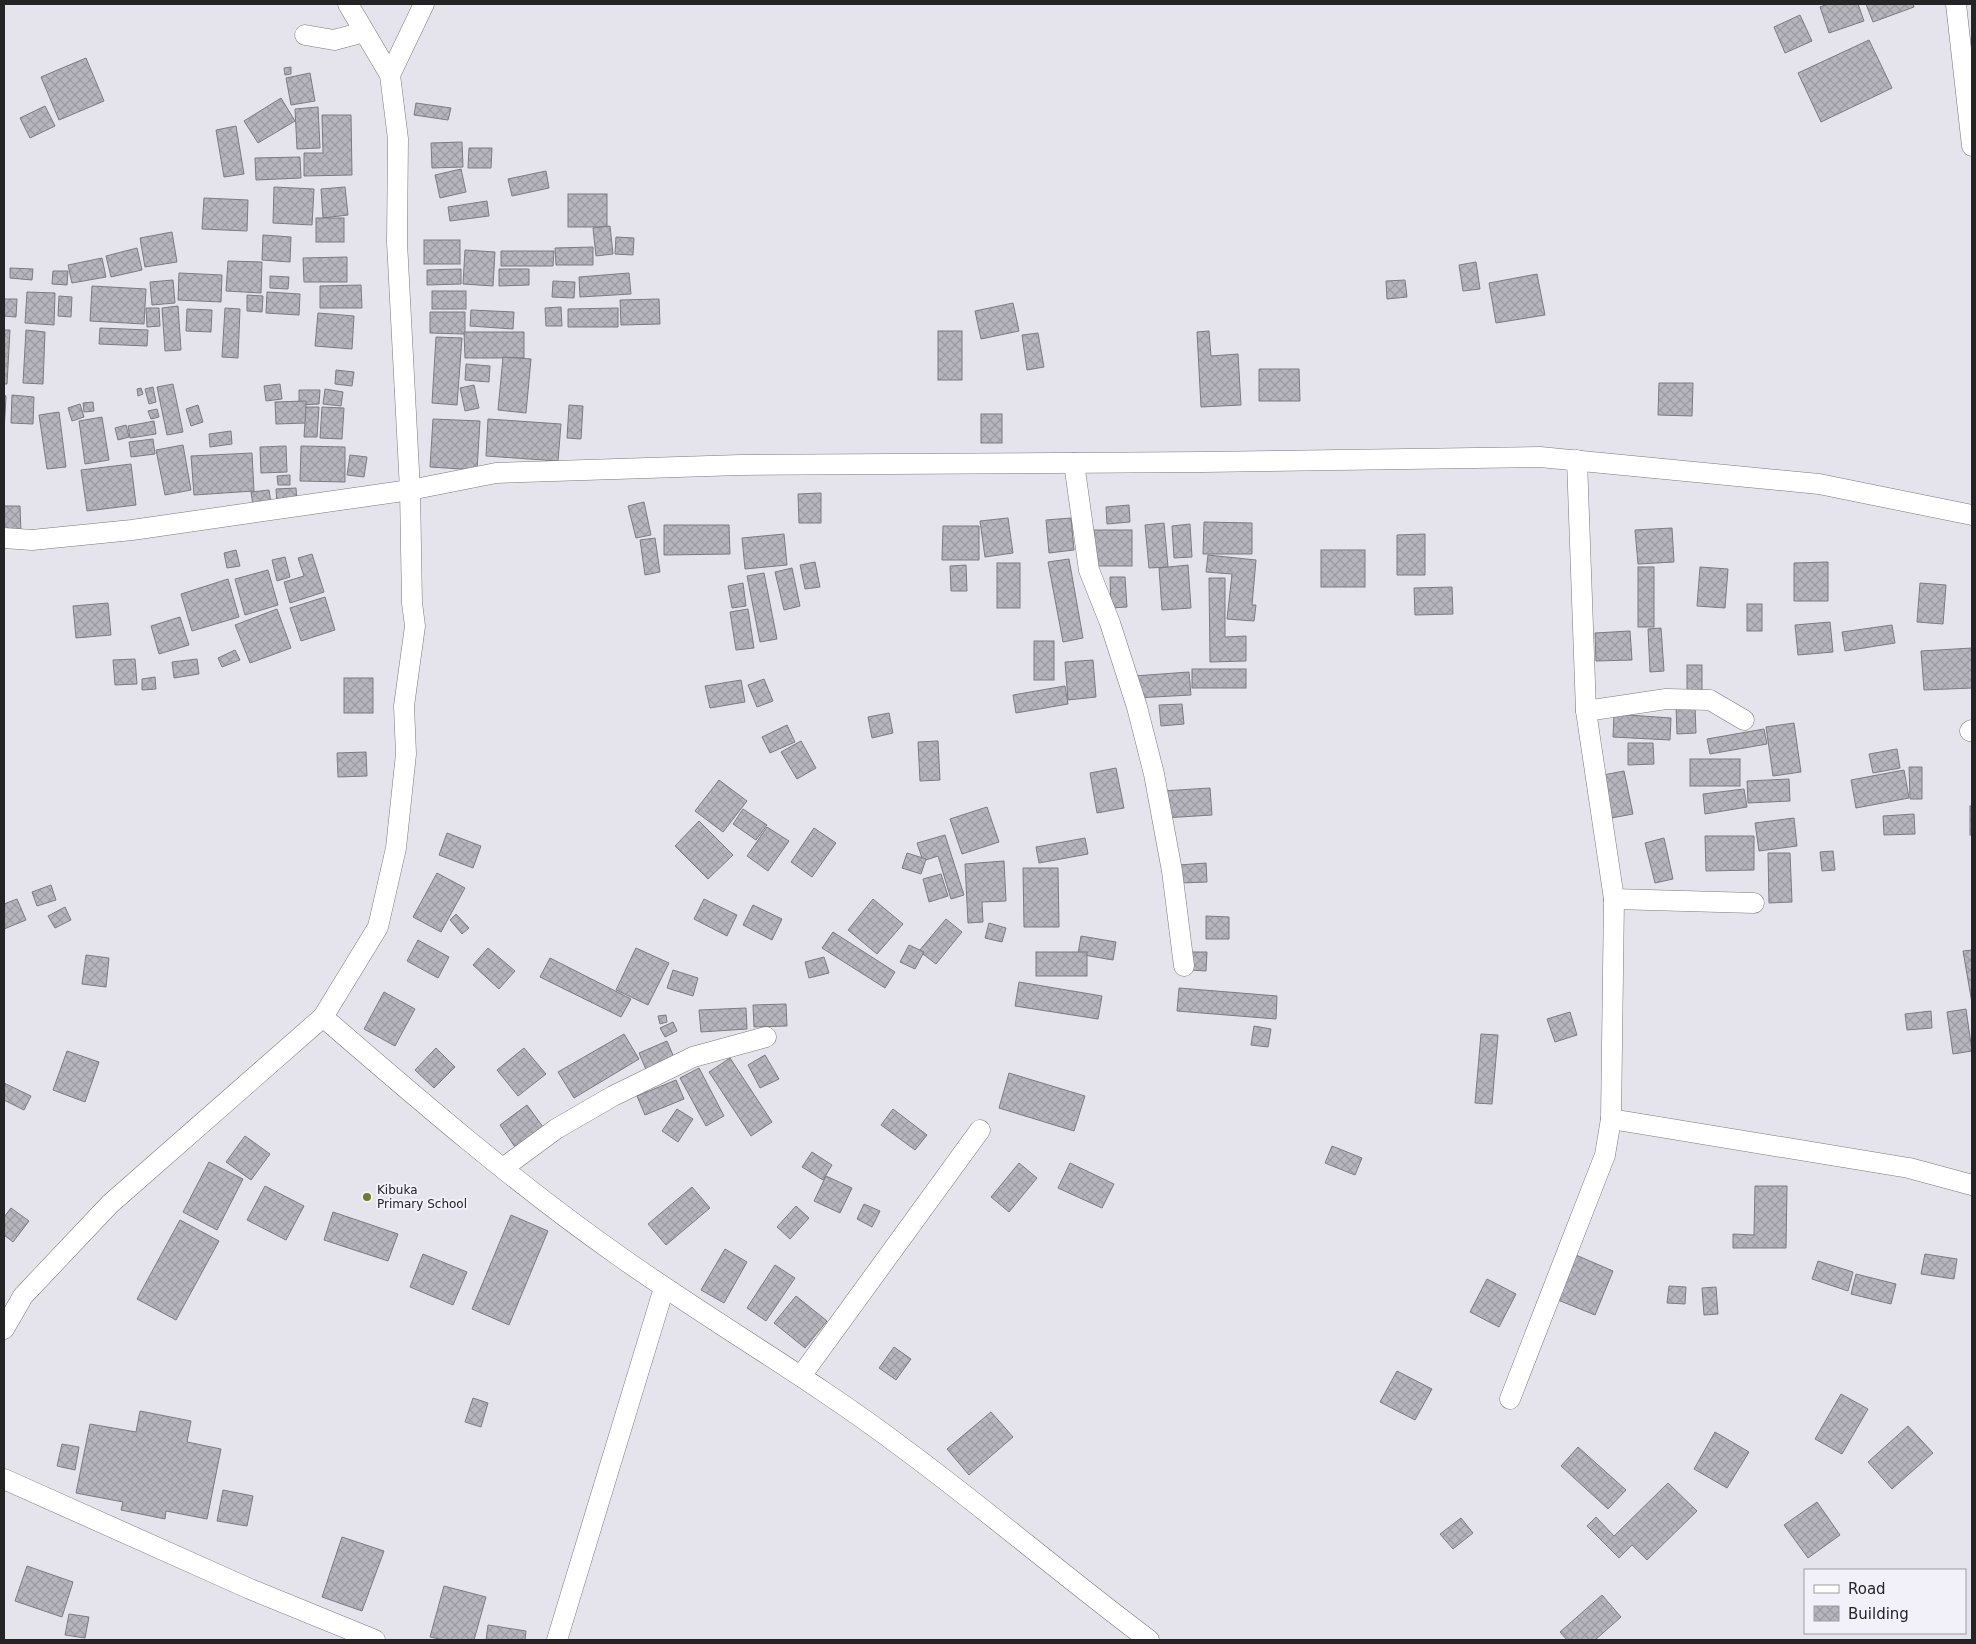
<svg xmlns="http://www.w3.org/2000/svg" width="1976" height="1644" font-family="'DejaVu Sans',sans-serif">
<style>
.building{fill:url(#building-cross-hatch);stroke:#7d7b82}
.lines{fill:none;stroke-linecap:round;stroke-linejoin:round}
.street-casing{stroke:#7a787f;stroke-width:21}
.street{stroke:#fff;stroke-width:20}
.poi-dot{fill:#6c7d2c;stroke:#f2f0f8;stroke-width:2}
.labels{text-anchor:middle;stroke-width:4;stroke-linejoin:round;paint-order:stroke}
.poi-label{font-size:12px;fill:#242326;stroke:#f2f0f8;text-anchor:start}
</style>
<defs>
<pattern id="building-cross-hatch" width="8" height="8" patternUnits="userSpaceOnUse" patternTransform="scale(1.25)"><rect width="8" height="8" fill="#b6b4bc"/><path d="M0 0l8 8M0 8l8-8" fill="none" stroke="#9c9aa1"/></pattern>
</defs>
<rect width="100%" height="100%" fill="#e5e3eb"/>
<g class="building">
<polygon points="1828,4 1858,4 1864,21 1829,33 1820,7"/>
<polygon points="1866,4 1913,4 1914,7 1873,22"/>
<polygon points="1800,15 1812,41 1785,53 1774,27"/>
<polygon points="1869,40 1892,88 1821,122 1798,73"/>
<polygon points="86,58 104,101 59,120 41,77"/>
<polygon points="291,67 291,74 285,75 284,68"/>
<polygon points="310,73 315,101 291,105 286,78"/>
<polygon points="281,98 295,121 258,143 244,121"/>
<polygon points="416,103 451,108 448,120 414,115"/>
<polygon points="45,106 55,126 30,138 20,118"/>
<polygon points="318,107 320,148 297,149 295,109"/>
<polygon points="322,115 351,115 352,175 304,176 304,153 323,153"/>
<polygon points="236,126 244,174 224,177 216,130"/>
<polygon points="462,142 463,167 432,168 431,143"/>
<polygon points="469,148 492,148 491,168 468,168"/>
<polygon points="300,157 301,178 256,180 255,158"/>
<polygon points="461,169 466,192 440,198 435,175"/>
<polygon points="546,171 549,188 512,196 508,179"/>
<polygon points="274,187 314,189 312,225 273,223"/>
<polygon points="345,187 348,215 323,218 321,189"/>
<rect x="568" y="194" width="39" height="33"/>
<polygon points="204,198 248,200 247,231 202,229"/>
<polygon points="487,201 489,216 450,221 448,207"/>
<rect x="316" y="218" width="28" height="24"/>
<polygon points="610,226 613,254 596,256 593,228"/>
<polygon points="172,232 177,262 145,267 140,238"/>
<polygon points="263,235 291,237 290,262 262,260"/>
<polygon points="616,237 634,238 633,255 615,254"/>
<rect x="424" y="240" width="36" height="24"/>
<polygon points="593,247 593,265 556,265 555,248"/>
<polygon points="137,248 142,270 111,277 106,256"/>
<polygon points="465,250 495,252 493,286 463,284"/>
<polygon points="501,251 554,251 553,266 501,266"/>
<polygon points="347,257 347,282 304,282 303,258"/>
<polygon points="102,258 106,277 72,283 68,265"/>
<polygon points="228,261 262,262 261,293 226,291"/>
<polygon points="1476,262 1480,289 1463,291 1459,265"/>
<polygon points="10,268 33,269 32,280 10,278"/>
<polygon points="461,269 461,284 427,285 427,270"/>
<polygon points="499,269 529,269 529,285 499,286"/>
<polygon points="53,271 68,271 67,285 52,284"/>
<polygon points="179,273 222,275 221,302 178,300"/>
<polygon points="629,273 631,294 580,297 579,277"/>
<polygon points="1537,274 1545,315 1496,323 1489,283"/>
<polygon points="270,276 289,277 288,289 270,288"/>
<polygon points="173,280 175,303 152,305 150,282"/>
<polygon points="1405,280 1407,297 1387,299 1386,281"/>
<polygon points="553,281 575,282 574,298 552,297"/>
<polygon points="361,285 362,308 320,308 320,286"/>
<polygon points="92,286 146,289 144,324 90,321"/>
<rect x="432" y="291" width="34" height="18"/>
<polygon points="27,292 55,293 54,325 25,323"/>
<polygon points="267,292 300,294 299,315 266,313"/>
<polygon points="247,295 263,296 262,312 247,311"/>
<polygon points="59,296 72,297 71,317 58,316"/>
<polygon points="4,299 17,299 16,317 4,316"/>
<polygon points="659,299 660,324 621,325 620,300"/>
<polygon points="1013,303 1019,331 981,339 975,311"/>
<polygon points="178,306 181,350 165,351 162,308"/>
<polygon points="561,307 562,326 546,326 545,308"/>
<polygon points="146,308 159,308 160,326 147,327"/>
<polygon points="225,308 240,309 238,358 222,357"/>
<polygon points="618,308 618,327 568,327 568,309"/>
<polygon points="187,309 212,310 211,332 186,331"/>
<polygon points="471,310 514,312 513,329 470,326"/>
<polygon points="430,312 465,312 465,334 430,333"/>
<polygon points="318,313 354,316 352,349 315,346"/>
<polygon points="100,328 148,330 147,346 99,344"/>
<polygon points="4,330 10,330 7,384 4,384"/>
<polygon points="26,330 45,332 43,384 23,383"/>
<rect x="938" y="331" width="24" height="49"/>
<polygon points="1209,331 1211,356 1238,354 1241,405 1201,407 1197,332"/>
<polygon points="464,332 524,332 524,358 465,358"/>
<polygon points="1038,333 1044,367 1027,370 1022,335"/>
<polygon points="436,337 462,338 457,405 432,403"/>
<polygon points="503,357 531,359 526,413 498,410"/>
<polygon points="466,364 490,366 489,382 465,380"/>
<polygon points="1259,369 1299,369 1300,401 1259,401"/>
<polygon points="336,370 354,372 352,386 335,384"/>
<polygon points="1659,383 1693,383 1692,416 1658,415"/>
<polygon points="173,384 183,432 167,435 157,387"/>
<polygon points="280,384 282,399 266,401 264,386"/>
<polygon points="474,385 479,408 465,411 460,388"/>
<polygon points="153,387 156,402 149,404 145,389"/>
<polygon points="141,388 143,394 138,396 137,389"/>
<polygon points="325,389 343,392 341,406 323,404"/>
<polygon points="299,390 320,390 319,404 299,405"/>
<polygon points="4,395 6,396 4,432"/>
<polygon points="12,395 34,397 33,424 11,423"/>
<polygon points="306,401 306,423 276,424 275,402"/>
<polygon points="93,402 94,411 84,412 83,403"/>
<polygon points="80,404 84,417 72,421 68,408"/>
<polygon points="198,405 203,422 191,426 186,409"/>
<polygon points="569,405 583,406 581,439 567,438"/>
<polygon points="306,407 319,407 317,437 304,437"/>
<polygon points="322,407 344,408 342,439 320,438"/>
<polygon points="157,409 159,417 151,419 148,411"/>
<polygon points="59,412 66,467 47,469 39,415"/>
<rect x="981" y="414" width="21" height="29"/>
<polygon points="102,417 109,460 85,464 79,421"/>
<polygon points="433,419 480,421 477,470 430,467"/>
<polygon points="488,419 561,424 558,461 486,456"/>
<polygon points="154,421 156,434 130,438 128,426"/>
<polygon points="126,425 129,437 118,440 115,428"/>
<polygon points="231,431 232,444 210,447 209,434"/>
<polygon points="153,439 155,454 131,457 129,442"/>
<polygon points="183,445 191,490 165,495 156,450"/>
<polygon points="286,446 287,472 261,473 260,447"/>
<polygon points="301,446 345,447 345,482 300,481"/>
<polygon points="252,453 254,491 194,495 191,456"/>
<polygon points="350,455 367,457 364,477 347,475"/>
<polygon points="131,464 136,505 87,511 81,470"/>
<polygon points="290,475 290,485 278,485 277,476"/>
<polygon points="296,488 297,503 277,504 276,489"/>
<polygon points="269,490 272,510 254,512 251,492"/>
<polygon points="821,493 821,523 799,523 798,494"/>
<polygon points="644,502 651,535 636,538 628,506"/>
<polygon points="1129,505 1130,522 1107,524 1106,507"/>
<polygon points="4,506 20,506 21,533 4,533"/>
<polygon points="1008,518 1013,553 985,557 980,521"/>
<polygon points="1071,518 1074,550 1049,553 1046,520"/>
<polygon points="1204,522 1252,523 1252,554 1203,554"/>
<polygon points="1164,523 1168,567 1149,568 1145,525"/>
<polygon points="1190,524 1192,557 1174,558 1172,526"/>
<polygon points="664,525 729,525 730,554 664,555"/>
<polygon points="943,526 979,526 979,560 942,560"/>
<polygon points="1672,528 1674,562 1638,564 1635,530"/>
<rect x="1094" y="530" width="38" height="36"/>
<polygon points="784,534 787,565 745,569 742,538"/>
<polygon points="1425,534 1425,575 1397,575 1397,535"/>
<polygon points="655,538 660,572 645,575 640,540"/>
<polygon points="236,550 240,566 227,568 224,553"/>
<rect x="1321" y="550" width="44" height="37"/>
<polygon points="312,554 324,592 290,603 284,582 304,576 298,558"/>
<polygon points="1208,555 1256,560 1252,605 1256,605 1254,621 1227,619 1232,574 1206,572"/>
<polygon points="285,557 290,577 277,581 272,560"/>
<polygon points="1069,559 1083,638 1063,642 1048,562"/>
<polygon points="815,562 820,587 805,589 800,565"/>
<polygon points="1828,562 1828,601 1794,601 1794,563"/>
<rect x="997" y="563" width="23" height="45"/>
<polygon points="966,565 967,591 951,591 950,566"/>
<polygon points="1188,565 1191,608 1162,610 1159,568"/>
<rect x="1638" y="567" width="16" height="60"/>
<polygon points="1700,567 1728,569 1725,608 1697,606"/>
<polygon points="792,568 800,606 784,610 775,572"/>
<polygon points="268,570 278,605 245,615 235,579"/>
<polygon points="764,573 777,639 760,642 747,576"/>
<polygon points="1110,577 1125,577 1127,607 1111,608"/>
<polygon points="1209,578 1225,578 1225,637 1246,636 1246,661 1210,662"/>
<polygon points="228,579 239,617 192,631 181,594"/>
<polygon points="743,583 746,606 732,608 728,586"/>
<polygon points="1920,583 1946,585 1943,624 1917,622"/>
<polygon points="1452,587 1453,614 1415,615 1414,588"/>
<polygon points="325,597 335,630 301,641 290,608"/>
<polygon points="108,603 111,635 76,638 73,606"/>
<rect x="1747" y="604" width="15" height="27"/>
<polygon points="277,609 291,648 250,663 235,625"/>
<polygon points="748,609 754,648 736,650 730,612"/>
<polygon points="180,617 189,645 159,654 151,626"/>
<polygon points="1830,622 1833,652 1798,655 1795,625"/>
<polygon points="1892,625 1895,643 1845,651 1842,632"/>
<polygon points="1661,628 1664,671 1650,672 1648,629"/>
<polygon points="1630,631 1632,660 1596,661 1595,633"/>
<rect x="1034" y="641" width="20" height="39"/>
<polygon points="1972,648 1972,688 1924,690 1921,651"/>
<polygon points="235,650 240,660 222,667 218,658"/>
<polygon points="135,659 137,684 115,685 113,660"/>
<polygon points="197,659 199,674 174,678 172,662"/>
<polygon points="1093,660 1096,697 1068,700 1065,662"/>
<rect x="1687" y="665" width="15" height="25"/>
<rect x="1192" y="669" width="54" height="19"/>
<polygon points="1189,672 1191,695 1135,698 1134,676"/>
<polygon points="155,677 156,689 142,690 142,679"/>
<rect x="344" y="678" width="29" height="35"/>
<polygon points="764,679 773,701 757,707 748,685"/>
<polygon points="741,680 745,702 710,708 705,686"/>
<polygon points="1065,686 1068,704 1016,713 1013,695"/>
<polygon points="1182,704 1184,724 1161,726 1159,705"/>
<polygon points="1695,706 1696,733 1677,734 1676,707"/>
<polygon points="889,713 893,733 872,738 868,717"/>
<polygon points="1614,714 1671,718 1670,740 1613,737"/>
<polygon points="1794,723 1801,772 1773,776 1766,727"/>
<polygon points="787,725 795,742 770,753 762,737"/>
<polygon points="1764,729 1767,744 1710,754 1707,739"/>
<polygon points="801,741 816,768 797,779 781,752"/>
<polygon points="938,741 940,780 920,781 918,742"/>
<polygon points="1628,743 1653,743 1654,764 1628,765"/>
<polygon points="1897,749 1900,768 1873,773 1869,754"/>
<polygon points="366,752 367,776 338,777 337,753"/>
<rect x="1690" y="759" width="50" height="27"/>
<polygon points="1909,767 1922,767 1922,799 1910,799"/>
<polygon points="1116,768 1124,808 1097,813 1090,773"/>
<polygon points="1904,770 1909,798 1856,808 1851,780"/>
<polygon points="1624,771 1633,814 1606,819 1598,776"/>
<polygon points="1789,779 1790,801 1748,803 1747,781"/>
<polygon points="719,780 747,801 723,832 695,811"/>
<polygon points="1210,788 1212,815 1164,818 1162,791"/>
<polygon points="1744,789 1747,807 1705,814 1703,794"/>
<rect x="1970" y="806" width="2" height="29"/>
<polygon points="987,807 999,842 962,854 950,819"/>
<polygon points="743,809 767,825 756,840 733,824"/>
<polygon points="1914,814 1915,834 1884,835 1883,816"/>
<polygon points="1794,818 1797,846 1759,851 1755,823"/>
<polygon points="699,821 733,855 708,879 675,846"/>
<polygon points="767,827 789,841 768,871 747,856"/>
<polygon points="814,828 836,843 812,877 791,862"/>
<polygon points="447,833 481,846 473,868 439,855"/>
<polygon points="945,835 964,895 951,899 938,856 923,861 917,843"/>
<polygon points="1705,836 1754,836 1754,870 1706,871"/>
<polygon points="1085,838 1088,854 1039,863 1036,847"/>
<polygon points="1664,838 1673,879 1655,883 1645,843"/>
<polygon points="1833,851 1835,870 1822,871 1820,852"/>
<polygon points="907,853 926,859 921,874 902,868"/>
<polygon points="1768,853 1790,853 1792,902 1769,903"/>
<polygon points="1004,861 1006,901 982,902 983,922 968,923 965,864"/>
<polygon points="1206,863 1207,882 1180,883 1179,865"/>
<polygon points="1023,868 1058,868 1059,927 1024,927"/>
<polygon points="437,873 465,888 441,932 413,917"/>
<polygon points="941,874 948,896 929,902 923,879"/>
<polygon points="51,885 56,900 37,906 32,892"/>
<polygon points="17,899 26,920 4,929 4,904"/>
<polygon points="704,899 737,915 727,936 694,919"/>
<polygon points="873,899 903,924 877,954 848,930"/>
<polygon points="753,905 782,919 772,940 743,925"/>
<polygon points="65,907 71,920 55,928 48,916"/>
<polygon points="456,914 469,928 462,934 450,920"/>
<polygon points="1206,916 1229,917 1229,939 1206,939"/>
<polygon points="946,919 962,932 936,964 919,951"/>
<polygon points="989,923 1006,928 1002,942 985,938"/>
<polygon points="833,932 895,972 885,988 822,948"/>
<polygon points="1081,936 1116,942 1113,960 1078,954"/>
<polygon points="418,940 449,957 438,978 407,961"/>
<polygon points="909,945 924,952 915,969 900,962"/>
<polygon points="488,948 515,971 499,989 473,965"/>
<polygon points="636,948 669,963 648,1005 616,990"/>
<polygon points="1972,950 1972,1003 1963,951"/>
<rect x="1036" y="952" width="51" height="24"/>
<polygon points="1191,952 1207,952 1206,971 1190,970"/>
<polygon points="86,955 109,958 106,987 82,984"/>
<polygon points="824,957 829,973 809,978 805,962"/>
<polygon points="550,958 631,999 621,1017 540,977"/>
<polygon points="673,970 698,978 693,996 667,988"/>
<polygon points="1019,982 1102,996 1098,1019 1015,1006"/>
<polygon points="1179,988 1277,996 1276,1019 1177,1011"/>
<polygon points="384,992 415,1009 395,1046 364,1029"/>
<polygon points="786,1004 787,1026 754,1027 753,1005"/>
<polygon points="746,1008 747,1029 701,1032 699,1010"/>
<polygon points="1966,1009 1972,1051 1953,1054 1947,1012"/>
<polygon points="1931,1011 1932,1028 1907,1030 1905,1014"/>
<polygon points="1570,1012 1577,1035 1555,1042 1547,1019"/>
<polygon points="666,1015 667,1022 660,1024 658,1016"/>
<polygon points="673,1022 677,1031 665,1037 660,1028"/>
<polygon points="1254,1026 1271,1029 1268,1047 1251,1045"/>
<polygon points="624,1034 639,1059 574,1098 558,1072"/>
<polygon points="1481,1034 1498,1035 1492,1104 1475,1103"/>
<polygon points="667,1041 675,1060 647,1072 639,1053"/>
<polygon points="436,1048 455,1067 434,1088 415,1070"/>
<polygon points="524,1048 546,1074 518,1096 497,1070"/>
<polygon points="67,1051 99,1062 85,1102 53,1090"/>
<polygon points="765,1055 779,1079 760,1088 748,1065"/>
<polygon points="730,1058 772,1122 751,1136 709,1072"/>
<polygon points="699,1068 724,1116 706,1126 680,1078"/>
<polygon points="1009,1073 1085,1096 1074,1131 999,1108"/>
<polygon points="676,1080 684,1099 645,1115 637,1096"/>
<polygon points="4,1083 31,1096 24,1110 4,1100"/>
<polygon points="527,1105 543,1127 515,1147 500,1125"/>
<polygon points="677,1109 693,1119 678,1142 662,1131"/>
<polygon points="893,1109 927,1135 915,1150 881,1125"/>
<polygon points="245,1136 270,1154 251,1180 226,1162"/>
<polygon points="1332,1146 1362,1158 1355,1175 1325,1163"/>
<polygon points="812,1152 832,1165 823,1180 802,1167"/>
<polygon points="209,1162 243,1179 217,1230 183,1212"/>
<polygon points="1019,1163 1037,1178 1009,1212 991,1197"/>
<polygon points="1070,1163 1114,1184 1102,1208 1058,1188"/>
<polygon points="826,1176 852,1188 840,1213 814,1201"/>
<polygon points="265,1186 304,1206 286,1240 247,1220"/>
<polygon points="1755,1186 1787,1186 1786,1248 1733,1248 1733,1234 1754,1235"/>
<polygon points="692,1187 710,1208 666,1245 648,1224"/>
<polygon points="864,1204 880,1211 872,1227 857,1219"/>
<polygon points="796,1206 809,1218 790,1239 777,1227"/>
<polygon points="11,1208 29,1221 13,1242 4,1235 4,1217"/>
<polygon points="333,1212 398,1234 388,1261 324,1240"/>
<polygon points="511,1215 548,1231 509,1325 472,1309"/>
<polygon points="180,1220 219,1241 176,1320 137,1299"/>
<polygon points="725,1249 747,1262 724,1303 701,1290"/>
<polygon points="423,1254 467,1272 453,1305 410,1287"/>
<polygon points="1925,1254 1957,1259 1954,1279 1921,1274"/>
<polygon points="1576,1255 1613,1271 1595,1315 1558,1300"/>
<polygon points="1818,1261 1853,1272 1848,1291 1812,1279"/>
<polygon points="775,1265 795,1278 766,1321 747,1308"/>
<polygon points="1856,1274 1896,1284 1891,1304 1851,1294"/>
<polygon points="1487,1279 1516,1294 1499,1327 1470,1312"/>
<polygon points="1669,1286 1686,1287 1685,1304 1667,1303"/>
<polygon points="1716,1287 1718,1314 1704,1315 1702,1288"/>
<polygon points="796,1296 827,1321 805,1348 774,1323"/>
<polygon points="894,1347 911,1359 896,1380 879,1368"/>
<polygon points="1397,1371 1432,1389 1415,1420 1380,1402"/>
<polygon points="1841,1394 1868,1409 1842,1454 1815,1439"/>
<polygon points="473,1398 488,1403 481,1427 465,1422"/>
<polygon points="140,1411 191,1421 187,1442 221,1449 207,1519 166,1511 165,1519 121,1510 123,1502 76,1493 90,1424 136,1432"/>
<polygon points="991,1412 1013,1437 969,1475 947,1449"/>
<polygon points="1908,1426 1933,1453 1892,1489 1868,1462"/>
<polygon points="1715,1432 1749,1452 1727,1488 1694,1469"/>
<polygon points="62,1444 79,1447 75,1470 57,1466"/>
<polygon points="1578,1447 1626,1490 1608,1509 1561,1466"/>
<polygon points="1668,1483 1697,1511 1647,1560 1632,1545 1619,1558 1587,1526 1596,1517 1614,1536"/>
<polygon points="223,1490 253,1496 247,1526 217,1521"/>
<polygon points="1817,1502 1840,1535 1808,1558 1784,1525"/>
<polygon points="1461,1518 1473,1533 1453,1549 1440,1534"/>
<polygon points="342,1537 384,1551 362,1611 322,1597"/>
<polygon points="27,1566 73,1582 62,1617 15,1601"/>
<polygon points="444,1586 486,1597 474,1640 445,1640 430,1637"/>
<polygon points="1602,1595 1621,1617 1595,1640 1567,1640 1560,1632"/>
<polygon points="69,1614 89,1617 85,1638 65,1635"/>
<polygon points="488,1625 526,1631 525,1640 486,1640"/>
</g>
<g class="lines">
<g class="street-casing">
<g id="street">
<polyline points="1956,4 1972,146"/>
<polyline points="305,35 334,40 364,32"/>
<polyline points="390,75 424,4"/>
<polyline points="1074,463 1089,570 1110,623 1137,707 1154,774 1172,871 1184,966"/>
<polyline points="4,538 32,540 132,530 410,490 496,473 740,465 1204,462 1540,457 1819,484 1972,515"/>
<polyline points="1586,711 1666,699 1710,700 1744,720"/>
<polyline points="1970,731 1972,730"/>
<polyline points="1614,899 1754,903"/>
<path d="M 323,1017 C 419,1100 515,1183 619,1256 C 712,1322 812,1379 903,1448 C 987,1510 1066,1578 1149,1640"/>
<polyline points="1611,1119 1909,1168 1972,1185"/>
<polyline points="503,1168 556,1129 613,1096 693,1057 766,1037"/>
<polyline points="4,1329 23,1296 110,1204 323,1017 378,927 396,848 406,754 404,706 415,626 412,603 410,490 397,242 398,139 390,75 348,4"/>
<polyline points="801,1376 980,1130"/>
<polyline points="1510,1399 1605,1155 1611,1119 1614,899 1586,711 1577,460"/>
<polyline points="4,1479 250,1589 375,1640"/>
<polyline points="557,1640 664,1288"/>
</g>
</g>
<use href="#street" class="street"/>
</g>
<circle class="poi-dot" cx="367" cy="1197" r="5"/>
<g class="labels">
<g class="poi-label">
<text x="377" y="1194">Kibuka<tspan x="377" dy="14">Primary School</tspan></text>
</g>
</g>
<rect width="1976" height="1644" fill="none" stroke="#242326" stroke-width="10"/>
<rect x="1804" y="1569" width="162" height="65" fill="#f2f0f8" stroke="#a09ea4"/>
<rect x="1814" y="1585" width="25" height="8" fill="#ffffff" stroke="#a09ea4"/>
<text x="1848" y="1594" font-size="15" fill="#242326">Road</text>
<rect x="1814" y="1606" width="25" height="15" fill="url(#building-cross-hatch)" stroke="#a09ea4"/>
<text x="1848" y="1619" font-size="15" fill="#242326">Building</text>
</svg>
